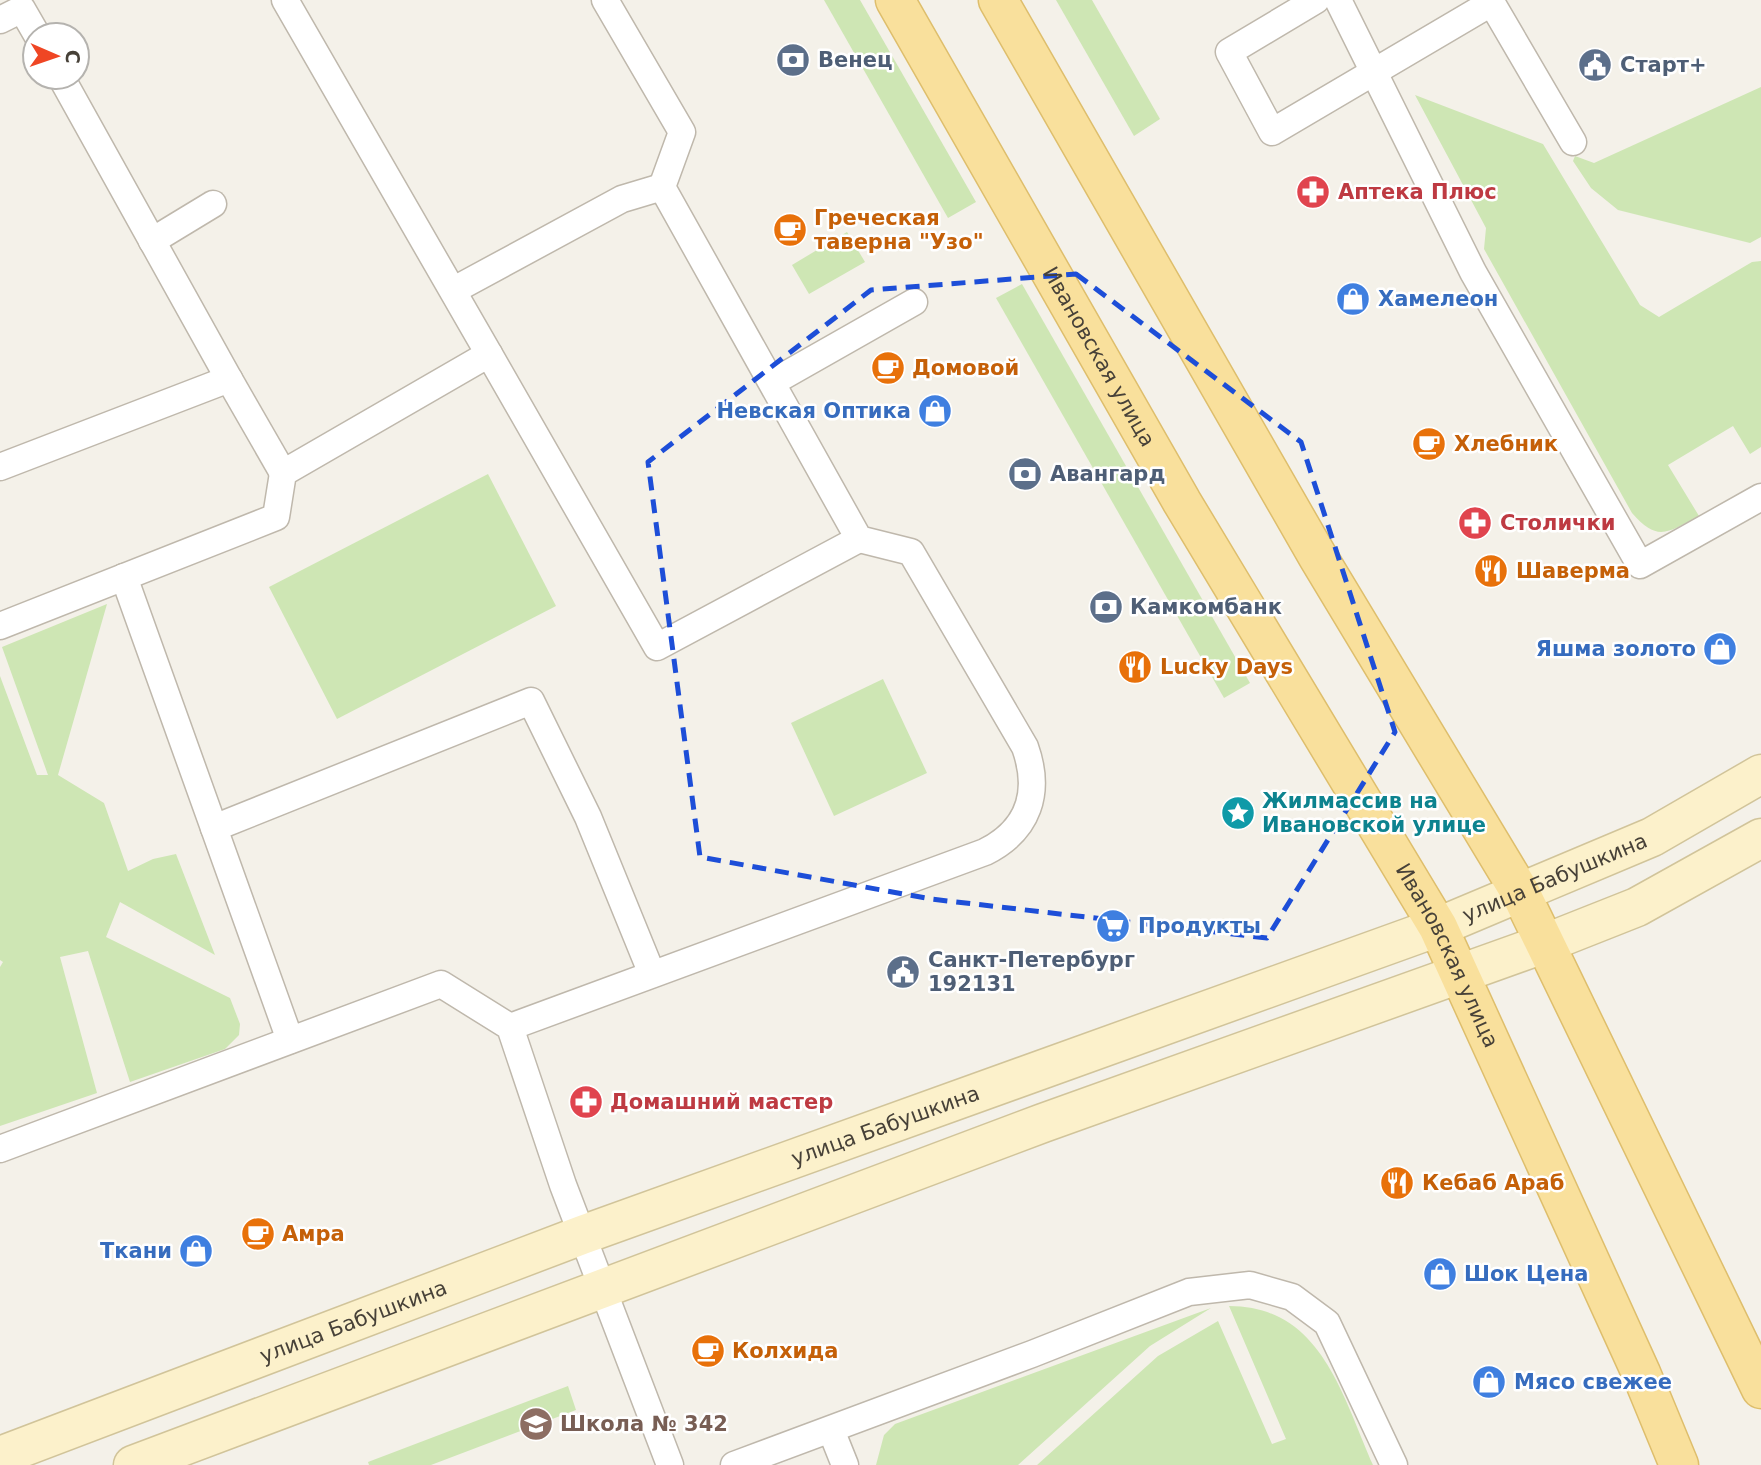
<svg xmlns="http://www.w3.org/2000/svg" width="1761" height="1465" font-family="'DejaVu Sans',sans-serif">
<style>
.green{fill:#cee6b4}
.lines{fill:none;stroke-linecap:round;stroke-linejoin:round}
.lane-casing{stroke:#bfb8ac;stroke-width:29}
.secondary-casing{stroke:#d1c49a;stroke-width:41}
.primary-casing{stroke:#debe6c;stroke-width:41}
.lane{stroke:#fff;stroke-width:26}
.secondary{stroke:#fcf1cb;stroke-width:38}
.primary{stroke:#f9e09c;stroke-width:38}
.marked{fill:none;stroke:#1d4ed8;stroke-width:5;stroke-dasharray:14 9;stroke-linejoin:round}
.labels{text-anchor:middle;stroke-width:5;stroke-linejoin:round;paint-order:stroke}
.service-label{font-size:21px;font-weight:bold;fill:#4e5e75;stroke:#fff;text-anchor:start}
.health-label{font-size:21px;font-weight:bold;fill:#be3a42;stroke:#fff;text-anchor:start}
.food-label{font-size:21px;font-weight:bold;fill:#c56008;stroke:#fff;text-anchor:start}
.shop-label{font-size:21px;font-weight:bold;fill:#366cbe;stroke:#fff;text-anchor:start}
.street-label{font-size:21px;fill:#474138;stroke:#fff}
.culture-label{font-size:21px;font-weight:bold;fill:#0d838f;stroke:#fff;text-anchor:start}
.education-label{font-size:21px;font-weight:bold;fill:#785e54;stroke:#fff;text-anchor:start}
</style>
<rect width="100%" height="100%" fill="#f4f1e9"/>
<g class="green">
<polygon points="824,0 860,0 976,202 948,218"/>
<polygon points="1056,0 1092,0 1160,119 1134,136"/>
<polygon points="1761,87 1761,237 1750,243 1618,210 1591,188 1573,161 1575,156 1594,163"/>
<path d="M 1415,95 L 1543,144 L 1640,305 L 1659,317 L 1752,262 L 1761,261 L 1761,447 L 1750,454 L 1733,426 L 1668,465 L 1699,516 C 1668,532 1658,543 1632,513 L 1484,249 L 1486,228 Z"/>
<polygon points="847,232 865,262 809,294 792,265"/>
<polygon points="1022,284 1250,683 1224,698 996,298"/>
<polygon points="488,474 556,606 337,719 269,587"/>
<polygon points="107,604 58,775 104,803 128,871 153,859 176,854 215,955 120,902 106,937 230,998 240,1024 239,1035 225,1049 130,1082 88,951 60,957 97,1093 0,1126 0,967 3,962 0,960 0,676 37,775 48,775 2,647"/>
<polygon points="883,679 927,773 834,816 791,723"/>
<path d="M 1229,1306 C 1321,1306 1342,1395 1373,1465 L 1037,1465 L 1158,1356 L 1218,1321 L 1272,1444 L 1286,1439 Z"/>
<polygon points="1211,1308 1150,1346 1018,1465 876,1465 884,1435 895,1424"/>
<polygon points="568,1386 576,1410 431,1465 369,1465 368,1462"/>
</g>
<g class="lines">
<g class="lane-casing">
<g id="lane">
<polyline points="285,0 489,354"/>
<polyline points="1316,0 1229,52 1272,132 1491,3"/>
<polyline points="1338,0 1473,272 1640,565 1761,497"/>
<polyline points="1490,0 1573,142"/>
<polyline points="0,20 22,9 37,35"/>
<polyline points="152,241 213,204"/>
<polyline points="454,290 622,199 662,187"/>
<polyline points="229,379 283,473"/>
<polyline points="773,382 914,302"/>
<polyline points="0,467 229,379 61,77"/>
<polyline points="124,577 290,1040"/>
<polyline points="0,626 276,517 283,473 489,354 657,647 859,539"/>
<polyline points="214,828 531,701 588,817 652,974"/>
<path d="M 510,1027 L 985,852 C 1029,830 1041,792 1025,747 L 911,552 L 859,539 L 662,187 L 682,132 L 605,0"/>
<polyline points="0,1149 441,984 510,1027 563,1185 670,1465"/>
<polyline points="831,1430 845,1465"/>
<polyline points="734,1465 1032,1354 1189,1292 1250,1285 1292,1297 1327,1323 1394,1465"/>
</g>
</g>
<g class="secondary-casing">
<g id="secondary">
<path id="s1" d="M 0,1456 L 582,1235 L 1438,927 L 1652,837 L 1761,774"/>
<polyline points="133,1465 1043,1123 1546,943 1637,907 1761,838"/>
</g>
</g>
<g class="primary-casing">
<g id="primary">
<path id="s2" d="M 895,0 L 1182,502 L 1438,927 L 1641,1373 L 1679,1465"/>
<polyline points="998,0 1318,557 1520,892 1761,1389"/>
</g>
</g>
<use href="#lane" class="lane"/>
<use href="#secondary" class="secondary"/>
<use href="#primary" class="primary"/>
</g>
<path class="marked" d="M 1076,274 L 1301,442 L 1395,732 L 1267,938 L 931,899 L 700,857 L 648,462 L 871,290 Z"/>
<defs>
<g id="bank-disc" transform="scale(1.75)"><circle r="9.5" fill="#5c6f8a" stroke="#fff"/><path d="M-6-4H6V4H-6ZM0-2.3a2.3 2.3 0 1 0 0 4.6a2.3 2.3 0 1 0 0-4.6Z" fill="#fff"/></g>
<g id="civic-disc" transform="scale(1.75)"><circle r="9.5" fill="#5c6f8a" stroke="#fff"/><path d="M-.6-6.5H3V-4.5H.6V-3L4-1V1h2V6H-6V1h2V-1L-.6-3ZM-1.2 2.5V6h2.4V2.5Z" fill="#fff"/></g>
<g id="pharmacy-disc" transform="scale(1.75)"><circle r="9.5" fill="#e0444e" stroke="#fff"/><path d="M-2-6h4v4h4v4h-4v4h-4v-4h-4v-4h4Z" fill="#fff"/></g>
<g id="cafe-disc" transform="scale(1.75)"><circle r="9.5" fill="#e8710a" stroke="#fff"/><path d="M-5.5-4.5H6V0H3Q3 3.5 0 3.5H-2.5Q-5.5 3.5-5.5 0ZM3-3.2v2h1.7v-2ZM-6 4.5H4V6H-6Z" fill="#fff"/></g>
<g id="shop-disc" transform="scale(1.75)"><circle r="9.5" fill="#3f7fe0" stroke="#fff"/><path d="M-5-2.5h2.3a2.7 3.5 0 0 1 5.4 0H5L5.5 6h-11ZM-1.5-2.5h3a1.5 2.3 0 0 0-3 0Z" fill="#fff"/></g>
<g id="restaurant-disc" transform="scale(1.75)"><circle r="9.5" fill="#e8710a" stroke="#fff"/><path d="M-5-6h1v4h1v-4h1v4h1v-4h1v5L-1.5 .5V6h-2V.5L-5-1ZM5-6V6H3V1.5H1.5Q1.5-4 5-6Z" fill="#fff"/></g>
<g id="sight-disc" transform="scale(1.75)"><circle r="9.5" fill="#0f9aa8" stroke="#fff"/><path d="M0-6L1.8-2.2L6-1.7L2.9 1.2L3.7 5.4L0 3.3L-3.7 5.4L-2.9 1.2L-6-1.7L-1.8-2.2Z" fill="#fff"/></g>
<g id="supermarket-disc" transform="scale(1.75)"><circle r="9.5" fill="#3f7fe0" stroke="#fff"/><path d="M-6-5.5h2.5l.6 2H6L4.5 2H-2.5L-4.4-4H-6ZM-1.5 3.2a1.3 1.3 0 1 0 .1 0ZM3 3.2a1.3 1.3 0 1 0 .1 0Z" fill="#fff"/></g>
<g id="school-disc" transform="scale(1.75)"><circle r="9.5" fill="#8d6e63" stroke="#fff"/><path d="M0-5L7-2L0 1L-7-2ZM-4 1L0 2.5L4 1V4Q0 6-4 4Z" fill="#fff"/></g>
</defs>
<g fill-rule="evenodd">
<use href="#bank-disc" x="793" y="60"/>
<use href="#civic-disc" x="1595" y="65"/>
<use href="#pharmacy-disc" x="1313" y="192"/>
<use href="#cafe-disc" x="790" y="230"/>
<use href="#shop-disc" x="1353" y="299"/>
<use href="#cafe-disc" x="888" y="368"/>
<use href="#shop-disc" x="935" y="411"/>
<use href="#cafe-disc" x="1429" y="444"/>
<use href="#bank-disc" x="1025" y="474"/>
<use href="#pharmacy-disc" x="1475" y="523"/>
<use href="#restaurant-disc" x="1491" y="571"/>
<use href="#bank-disc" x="1106" y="607"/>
<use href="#shop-disc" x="1720" y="649"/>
<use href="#restaurant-disc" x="1135" y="667"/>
<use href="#sight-disc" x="1238" y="813"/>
<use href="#supermarket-disc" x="1113" y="926"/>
<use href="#civic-disc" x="903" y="972"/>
<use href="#pharmacy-disc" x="586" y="1102"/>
<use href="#restaurant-disc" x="1397" y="1183"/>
<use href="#cafe-disc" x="258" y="1234"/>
<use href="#shop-disc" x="196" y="1251"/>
<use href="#shop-disc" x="1440" y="1274"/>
<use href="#cafe-disc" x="708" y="1351"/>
<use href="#shop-disc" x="1489" y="1382"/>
<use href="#school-disc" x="536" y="1424"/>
</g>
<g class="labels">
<g class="service-label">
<text x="818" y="67">Венец</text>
<text x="1620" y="72">Старт+</text>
<text x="1050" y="481">Авангард</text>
<text x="1130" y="614">Камкомбанк</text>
<text x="928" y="967">Санкт-Петербург<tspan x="928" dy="24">192131</tspan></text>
</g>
<g class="health-label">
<text x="1338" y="199">Аптека Плюс</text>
<text x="1500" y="530">Столички</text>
<text x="610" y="1109">Домашний мастер</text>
</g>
<g class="food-label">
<text x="814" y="225">Греческая<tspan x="814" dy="24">таверна "Узо"</tspan></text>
<text x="912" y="375">Домовой</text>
<text x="1454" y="451">Хлебник</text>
<text x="1516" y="578">Шаверма</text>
<text x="1160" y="674">Lucky Days</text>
<text x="1422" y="1190">Кебаб Араб</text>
<text x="282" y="1241">Амра</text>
<text x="732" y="1358">Колхида</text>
</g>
<g class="shop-label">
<text x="1378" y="306">Хамелеон</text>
<text x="911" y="418" text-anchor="end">Невская Оптика</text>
<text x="1696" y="656" text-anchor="end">Яшма золото</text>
<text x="1138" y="933">Продукты</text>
<text x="172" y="1258" text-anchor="end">Ткани</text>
<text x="1464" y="1281">Шок Цена</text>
<text x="1514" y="1389">Мясо свежее</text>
</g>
<g class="street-label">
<text dy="7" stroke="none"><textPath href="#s2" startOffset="411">Ивановская улица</textPath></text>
<text dy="7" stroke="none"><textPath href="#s1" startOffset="1659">улица Бабушкина</textPath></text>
<text dy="7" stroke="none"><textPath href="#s2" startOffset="1104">Ивановская улица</textPath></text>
<text dy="7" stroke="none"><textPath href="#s1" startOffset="945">улица Бабушкина</textPath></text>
<text dy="7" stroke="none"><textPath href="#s1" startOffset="378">улица Бабушкина</textPath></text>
</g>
<g class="culture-label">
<text x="1262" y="808">Жилмассив на<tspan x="1262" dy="24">Ивановской улице</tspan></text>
</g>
<g class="education-label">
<text x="560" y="1431">Школа № 342</text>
</g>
</g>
<g transform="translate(56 56) rotate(92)"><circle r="33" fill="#ffffff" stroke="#b5b3af" stroke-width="2"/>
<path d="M0-5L12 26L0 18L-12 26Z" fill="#ef4624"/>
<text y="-10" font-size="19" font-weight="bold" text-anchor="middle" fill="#474138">С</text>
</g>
</svg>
